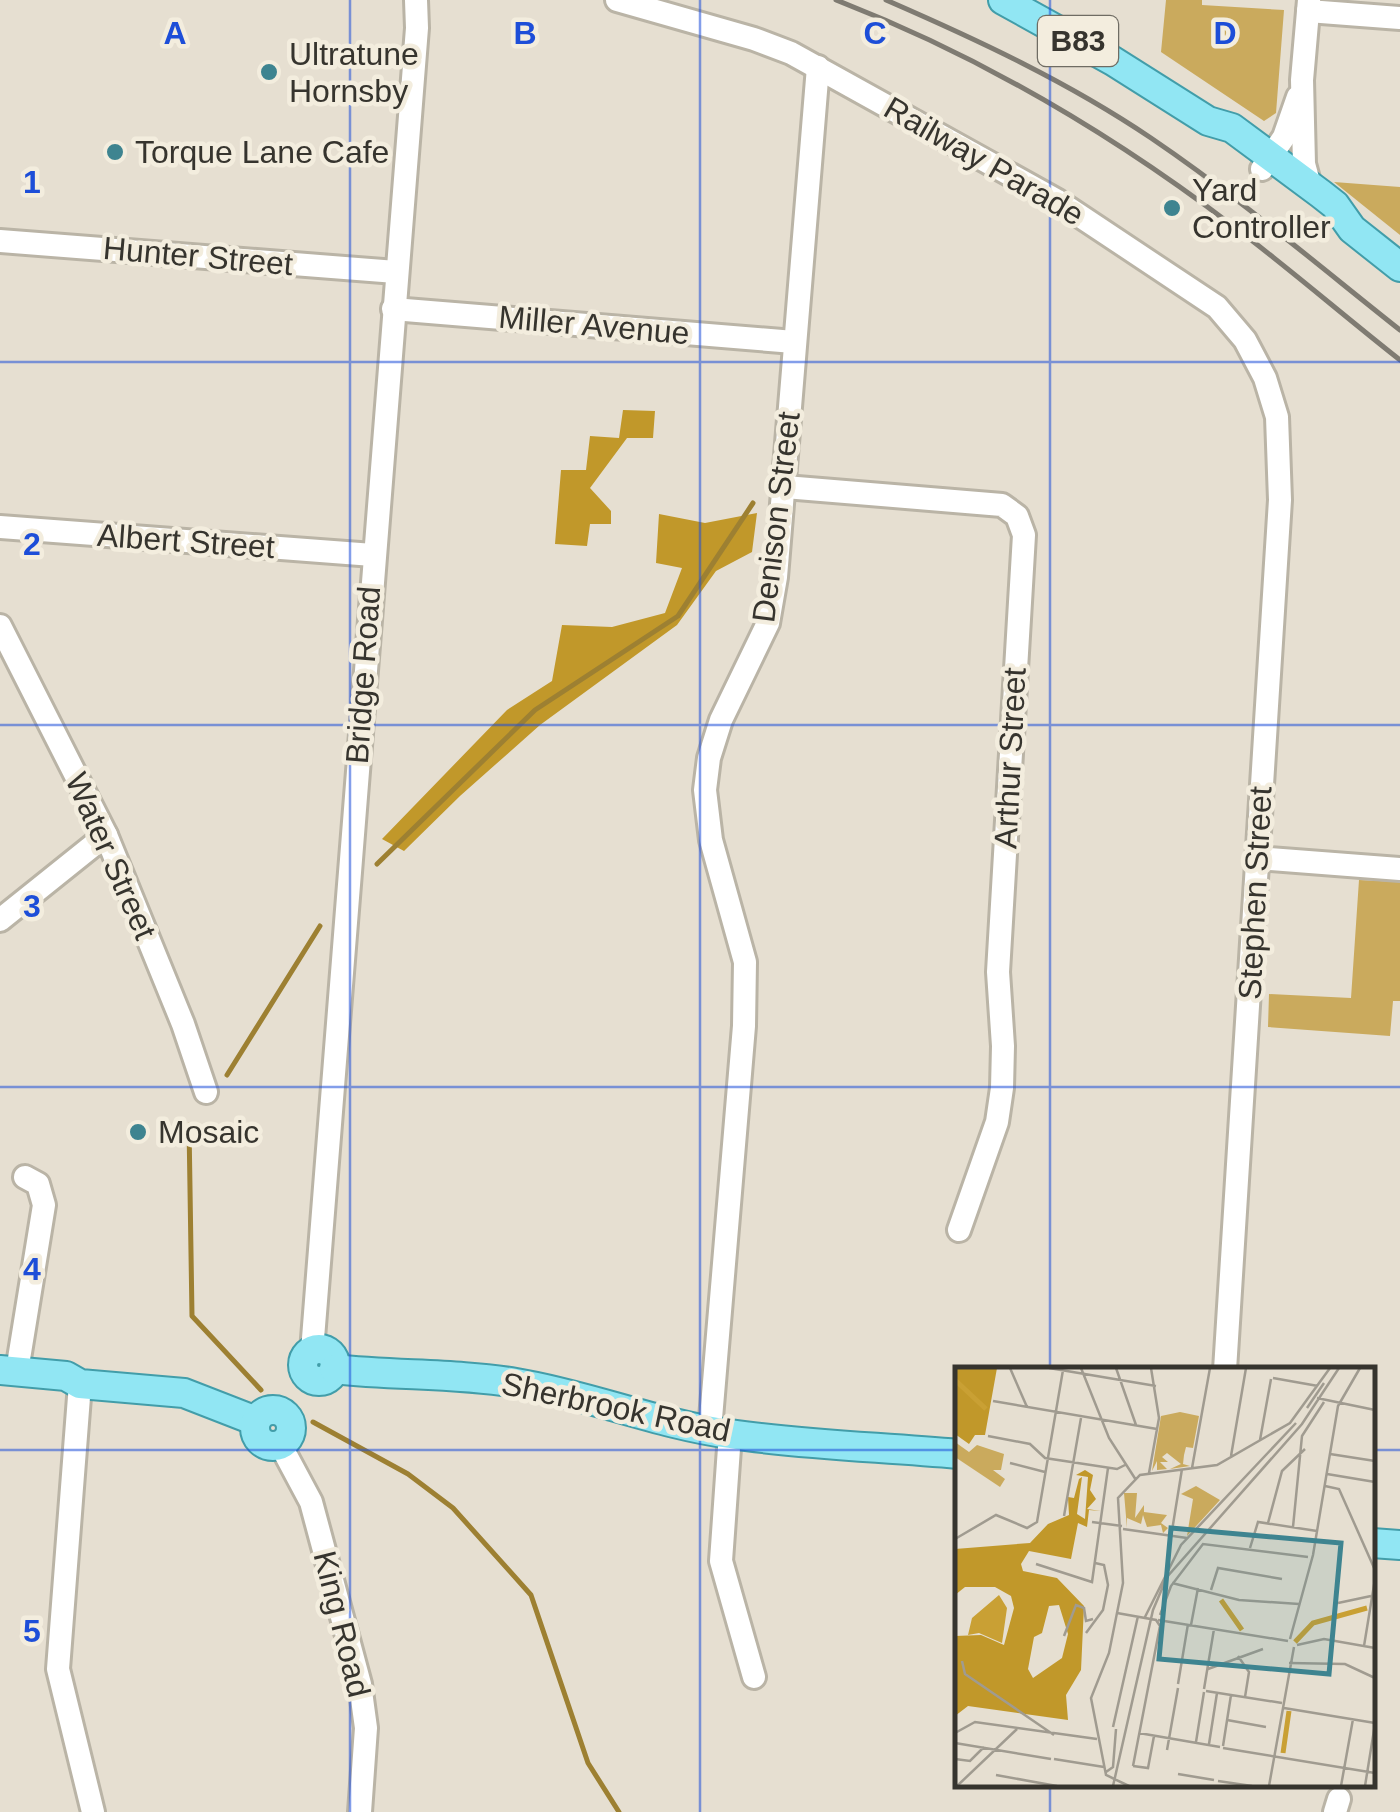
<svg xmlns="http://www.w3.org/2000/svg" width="1400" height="1812" font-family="Helvetica,sans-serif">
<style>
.green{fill:#caaa5d}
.forest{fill:#c1982a}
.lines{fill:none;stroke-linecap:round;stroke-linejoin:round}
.stream{stroke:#9d8032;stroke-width:5}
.minor-casing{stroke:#bab4a6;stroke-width:28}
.major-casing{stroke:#429da9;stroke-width:32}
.minor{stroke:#fff;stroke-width:22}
.major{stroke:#91e6f3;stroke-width:28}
.rail{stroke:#7f7b72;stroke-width:5}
.grid{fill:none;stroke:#1d4ed8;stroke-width:2.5;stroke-opacity:0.55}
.poi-dot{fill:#3e8490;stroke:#f3edde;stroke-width:4}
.labels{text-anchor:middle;stroke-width:9;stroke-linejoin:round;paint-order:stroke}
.shield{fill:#f3edde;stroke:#6f6c63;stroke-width:2.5}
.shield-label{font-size:30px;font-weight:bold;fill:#36342e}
.poi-label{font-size:32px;fill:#36342e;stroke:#f3edde;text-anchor:start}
.street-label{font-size:32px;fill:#36342e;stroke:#f3edde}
.inset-river{fill:none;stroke:#c9a034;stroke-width:5}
.inset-road{fill:none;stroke:#a09b90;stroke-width:2.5}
.view{fill:#3e8490;fill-opacity:0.15;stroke:#3e8490;stroke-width:5}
.inset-edge{fill:none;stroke:#36342e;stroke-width:5}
.grid-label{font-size:32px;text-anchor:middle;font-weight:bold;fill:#1d4ed8;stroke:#f3edde;stroke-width:9;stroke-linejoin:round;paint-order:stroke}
</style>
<rect width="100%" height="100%" fill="#e6dfd1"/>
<g class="green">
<polygon points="1166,0 1202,0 1202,5 1284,10 1276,113 1264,121 1161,52"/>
<polygon points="1334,182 1400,187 1400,235"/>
<polygon points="1359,880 1400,882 1400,1001 1393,1001 1390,1036 1268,1027 1269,994 1351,998"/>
</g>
<g class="forest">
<polygon points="623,410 655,411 653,438 627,438 590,488 611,511 611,524 590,524 587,546 555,544 561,470 586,470 590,436 619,438"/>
<polygon points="757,513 752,552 716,571 677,625 540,725 460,796 404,851 382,839 507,710 552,681 562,625 612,627 665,613 682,568 656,563 659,514 705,523"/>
</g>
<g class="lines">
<g class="stream">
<polyline points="377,864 535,710 678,616 753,503"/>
<polyline points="227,1075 320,926"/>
<polyline points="189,1125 192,1316 261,1390"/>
<polyline points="313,1422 408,1474 453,1508 531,1595 588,1763 619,1812"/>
</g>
<g class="minor-casing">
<g id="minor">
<polyline points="617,0 754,39 791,53 1056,200 1217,307 1245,340 1265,378 1277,417 1280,500 1225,1370"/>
<polyline points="1309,0 1302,80 1304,164 1310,186"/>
<polyline points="1308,11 1400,18"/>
<polyline points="1262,169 1284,137 1298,97"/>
<polyline points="0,241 396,272"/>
<polyline points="393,309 794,342"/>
<polyline points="785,487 1002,505 1017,516 1024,535 998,972 1003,1046 1002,1088 997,1122 959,1230"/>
<polyline points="0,527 373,555"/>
<polyline points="0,626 106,835 183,1024 206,1092"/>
<polyline points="1257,858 1400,869"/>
<polyline points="0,920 106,835"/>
<polyline points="312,1351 417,28 416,0"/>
<polyline points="17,1371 44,1205 38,1184 25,1177"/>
<polyline points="80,1384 58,1669 93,1812"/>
<polyline points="710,1430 744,1026 745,962 711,840 705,790 709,758 721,720 768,623 776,577 818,67"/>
<polyline points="730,1434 721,1561 754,1677"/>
<polyline points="280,1444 311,1502 360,1684 366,1728 360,1812"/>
<polyline points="1335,1812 1339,1799"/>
</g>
</g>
<g class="major-casing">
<g id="major">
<polyline points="1003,0 1113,61 1208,121 1232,128 1321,194 1335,205 1352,229 1400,267"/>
<circle cx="319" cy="1365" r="16"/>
<path d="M 334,1369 C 395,1376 456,1373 516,1383 C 589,1395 657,1424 730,1434 C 805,1445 882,1447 958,1454"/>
<polyline points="0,1370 66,1376 80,1384 184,1393 256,1421"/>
<circle cx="273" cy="1428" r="18"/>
<polyline points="1372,1543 1400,1545"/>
</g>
</g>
<use href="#minor" class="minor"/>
<use href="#major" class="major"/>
<g class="rail">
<path d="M 836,0 C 978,55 1112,134 1233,226 C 1290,269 1344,316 1400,360"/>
<path d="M 886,0 C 978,40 1068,82 1151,138 C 1238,197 1318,265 1400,330"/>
</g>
</g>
<path class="grid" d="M 350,0 L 350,1812M 700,0 L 700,1812M 1050,0 L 1050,1370M 0,362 L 1400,362M 0,725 L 1400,725M 0,1087 L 1400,1087M 0,1450 L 958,1450M 1372,1450 L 1400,1450M 1050,1784 L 1050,1812"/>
<g class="poi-dot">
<circle cx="269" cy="72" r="10"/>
<circle cx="115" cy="152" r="10"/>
<circle cx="1172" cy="208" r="10"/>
<circle cx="138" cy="1132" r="10"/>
</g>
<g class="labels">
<rect class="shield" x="1038" y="16" width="80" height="50" rx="8"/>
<g class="shield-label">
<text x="1078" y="51">B83</text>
</g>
<g class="poi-label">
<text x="289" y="65">Ultratune<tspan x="289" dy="37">Hornsby</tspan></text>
<text x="135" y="163">Torque Lane Cafe</text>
<text x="1192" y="201">Yard<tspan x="1192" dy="37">Controller</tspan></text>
<text x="158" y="1143">Mosaic</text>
</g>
<g class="street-label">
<text transform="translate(984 161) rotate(30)" y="11">Railway Parade</text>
<text transform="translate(198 256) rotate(5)" y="11">Hunter Street</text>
<text transform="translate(594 325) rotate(5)" y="11">Miller Avenue</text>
<text transform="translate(776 517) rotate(-83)" y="11">Denison Street</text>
<text transform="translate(186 541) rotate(4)" y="11">Albert Street</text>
<text transform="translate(363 675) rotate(-86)" y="11">Bridge Road</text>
<text transform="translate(1010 758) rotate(-87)" y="11">Arthur Street</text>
<text transform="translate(111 856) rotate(66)" y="11">Water Street</text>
<text transform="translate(1255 893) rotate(-87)" y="11">Stephen Street</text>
<text transform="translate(616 1407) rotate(12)" y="11">Sherbrook Road</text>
<text transform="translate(342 1624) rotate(76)" y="11">King Road</text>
</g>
</g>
<g transform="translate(955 1367)">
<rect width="420" height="420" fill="#e6dfd1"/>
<path d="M 225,45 L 244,49 L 238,81 L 231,80 L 229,88 L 228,97 L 235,99 L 215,102 L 226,97 L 212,86 L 207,90 L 213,95 L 205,95 L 212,102 L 202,103 L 202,94 L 197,104 L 206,49 ZM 0,75 L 14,85 L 22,78 L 49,87 L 46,103 L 38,103 L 50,112 L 45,120 L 0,90 ZM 241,119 L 265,133 L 232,169 L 238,132 L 226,127 ZM 169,126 L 182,126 L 180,151 L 189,138 L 189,145 L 212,148 L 206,156 L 213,161 L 208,166 L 206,158 L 192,160 L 188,148 L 186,157 L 172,151 L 172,161 Z" fill="#caaa5d"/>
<path d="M 0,1 L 42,1 L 30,68 L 20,68 L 14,77 L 0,67 ZM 130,103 L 138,108 L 135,123 L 141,132 L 132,142 L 146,144 L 134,143 L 132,160 L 123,156 L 116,192 L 74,184 L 66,197 L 68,204 L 102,211 L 129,239 L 126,303 L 111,328 L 113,353 L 13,339 L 0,349 L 0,269 L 26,268 L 49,278 L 59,241 L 56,229 L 40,220 L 10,220 L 0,228 L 0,182 L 75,176 L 93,157 L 114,148 L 113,130 L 119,131 L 124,112 L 127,110 L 122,147 L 130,152 L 133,110 L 121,108 ZM 104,238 L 113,267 L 107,291 L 78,311 L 73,302 L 79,270 L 87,266 L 94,239 Z" fill="#c1982a" fill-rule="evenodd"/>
<path d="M 44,228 L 52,241 L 47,276 L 24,266 L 13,268 L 17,251 Z" fill="#c9a034"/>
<path class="inset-river" d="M 0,13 L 31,42M 266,233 L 287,263M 340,275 L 358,256 L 412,241M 328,386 L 334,344"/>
<path class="inset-road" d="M 55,1 L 72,40M 94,1 L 201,19M 126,1 L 154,71 L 181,113M 161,1 L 181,58M 318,11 L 363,19M 362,31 L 420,43M 38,34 L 202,62M 352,41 L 369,16M 33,69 L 75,77 L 90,91 L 162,102 L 172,97M 305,73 L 316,12M 375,87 L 420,94M 276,89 L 291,1M 55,96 L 90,105M 237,101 L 255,1M 194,106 L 204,51 L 196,1M 372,107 L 420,115M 370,119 L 384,122 L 420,203M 109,149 L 126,51M 137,155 L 167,159M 313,156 L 327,104 L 350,82M 338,160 L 347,69 L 369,35M 168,162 L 232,171M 216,170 L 227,102M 0,172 L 41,148 L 72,161 L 82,155 L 108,3M 295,181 L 303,155 L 362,164M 81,197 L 137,215 L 153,101M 217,216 L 284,233 L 344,237M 256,223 L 263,201 L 327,212M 383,236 L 416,229M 162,246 L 201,253 L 205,259 L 178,399M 205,248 L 216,219 L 248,177 L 353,190M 190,250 L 226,178 L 341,56M 203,253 L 333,274M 236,258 L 243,221M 131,266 L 148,243 L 153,218 L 149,198 L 140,196M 109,269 L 121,238 L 129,241 L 131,254 L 138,252M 335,272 L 358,188 L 383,39 L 405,1M 342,278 L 369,272 L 420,281M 409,279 L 420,212M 283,289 L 294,305 L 290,330M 7,294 L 10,307 L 99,368M 334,296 L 390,297 L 420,311M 253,302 L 308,282M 223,317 L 233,257M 249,322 L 259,262M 251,324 L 327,336M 329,341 L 420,356M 272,353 L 311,360M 158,360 L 183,249M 0,366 L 20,355 L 142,372M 184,366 L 265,380M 241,375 L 249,325M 0,376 L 96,392M 254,377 L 262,326M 268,379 L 276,328M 268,381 L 420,406M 212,383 L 223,321M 0,392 L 15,394 L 29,380M 99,392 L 149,400M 178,399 L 193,401 L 199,369M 151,405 L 158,400 L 161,362M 223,407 L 259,413M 41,408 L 102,419M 263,414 L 297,419M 2,419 L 62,362M 158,419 L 198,243 L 212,210 L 347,57 L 384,1M 174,419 L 151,408 L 136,331 L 154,286 L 168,216 L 163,131 L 185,108 L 262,98 L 335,56 L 375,1M 314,419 L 339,280M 386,419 L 398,352M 410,419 L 420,357"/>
<path class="view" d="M 216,161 L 386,176 L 374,307 L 204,292 Z"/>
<rect width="420" height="420" class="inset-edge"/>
</g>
<g class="grid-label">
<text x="175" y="44">A</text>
<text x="525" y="44">B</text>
<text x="875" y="44">C</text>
<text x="1225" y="44">D</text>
<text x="32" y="193">1</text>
<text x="32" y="555">2</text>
<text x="32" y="917">3</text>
<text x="32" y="1280">4</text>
<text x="32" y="1642">5</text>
</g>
</svg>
